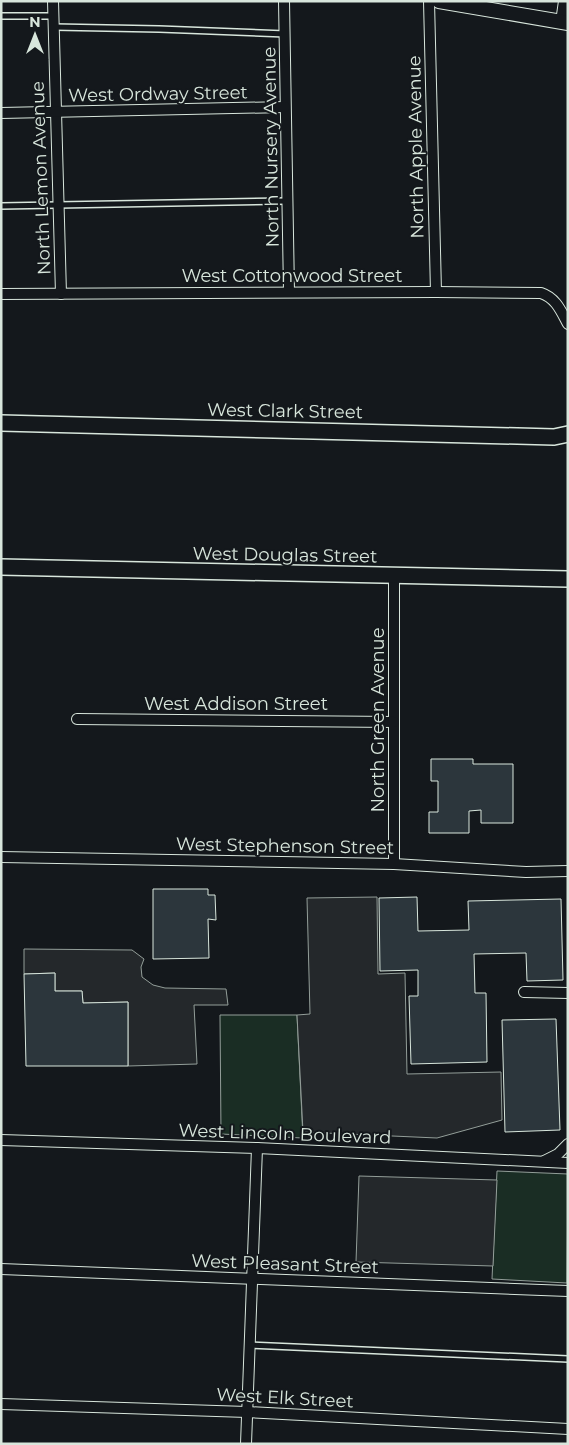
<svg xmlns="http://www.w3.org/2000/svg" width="569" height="1445" font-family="Montserrat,sans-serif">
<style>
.green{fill:#1a2d24;stroke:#939e99}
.parking{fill:#24282b;stroke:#939e99}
.building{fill:#2c363c;stroke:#d8e6dc}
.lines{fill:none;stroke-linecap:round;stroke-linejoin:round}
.lane-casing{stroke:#d8e6dc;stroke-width:8}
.street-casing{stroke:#d8e6dc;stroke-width:12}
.secondary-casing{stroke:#d8e6dc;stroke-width:16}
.primary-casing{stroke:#d8e6dc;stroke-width:18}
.lane{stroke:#14181c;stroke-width:5}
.street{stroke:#14181c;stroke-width:10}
.secondary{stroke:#14181c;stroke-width:14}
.primary{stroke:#14181c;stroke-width:15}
.labels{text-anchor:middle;stroke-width:4;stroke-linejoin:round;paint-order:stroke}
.street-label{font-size:18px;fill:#d8e6dc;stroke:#14181c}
</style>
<rect width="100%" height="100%" fill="#14181c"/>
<g class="green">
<polygon points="220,1015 297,1015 303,1138 221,1134"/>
<polygon points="497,1171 568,1174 567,1283 492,1279"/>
</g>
<g class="parking">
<polygon points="377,897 378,974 405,973 407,1074 501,1072 502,1120 437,1138 303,1132 297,1015 310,1014 307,898"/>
<polygon points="24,949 132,950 144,959 141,967 142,977 153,985 165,988 226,989 228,1005 194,1005 197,1064 128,1066 128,1002 83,1003 82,991 55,991 55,973 24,974"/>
<polygon points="359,1176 497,1180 493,1266 356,1262"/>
</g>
<g class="building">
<polygon points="431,759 473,759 473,764 513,764 513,823 481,823 481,810 469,811 469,833 429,833 429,812 438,812 438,781 431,781"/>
<polygon points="153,889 208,889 208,895 215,895 216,920 208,919 209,958 153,959"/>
<polygon points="417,897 418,931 469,930 468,901 561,899 563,980 527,981 526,953 474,954 475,993 486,993 487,1062 411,1064 409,996 418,996 418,970 380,971 379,898"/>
<polygon points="55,973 55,991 82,991 83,1003 128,1002 128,1066 26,1066 24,974"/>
<polygon points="556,1019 560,1130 505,1132 502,1020"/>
</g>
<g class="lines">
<g class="lane-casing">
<g id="lane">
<polyline points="1,16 53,16"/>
<polyline points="54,27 159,29 286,34"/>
<polyline points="1,206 287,201"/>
<polyline points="250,1345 568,1359"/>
</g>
</g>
<g class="street-casing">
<g id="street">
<polyline points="53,1 61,294"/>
<polyline points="284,1 289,292"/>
<polyline points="429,1 436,292"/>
<polyline points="561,22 564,1"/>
<polyline points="1,113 285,107"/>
<path d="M 1,294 L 436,292 L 541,293 C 556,298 561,311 568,324"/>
<polyline points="394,576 394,864"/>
<polyline points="77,719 394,722"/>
<polyline points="1,857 394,864 526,872 568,871"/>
<polyline points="524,992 568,993"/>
<polyline points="1,1140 257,1148 568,1163"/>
<polyline points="544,1161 558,1154 568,1144"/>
<polyline points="1,1269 568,1291"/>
<polyline points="1,1404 247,1412 568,1429"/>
<polyline points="246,1444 257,1148"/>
</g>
</g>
<g class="secondary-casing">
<polyline id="secondary" points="439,1 568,23"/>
</g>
<g class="primary-casing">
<g id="primary">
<polyline points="1,423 554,437 568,434"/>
<polyline points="1,567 568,579"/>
</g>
</g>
<use href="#lane" class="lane"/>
<use href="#street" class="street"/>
<use href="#secondary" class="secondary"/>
<use href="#primary" class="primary"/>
</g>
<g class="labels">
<g class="street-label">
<text transform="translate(158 94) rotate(-1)" y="6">West Ordway Street</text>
<text transform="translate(271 147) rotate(-91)" y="6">North Nursery Avenue</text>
<text transform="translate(416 147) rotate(-91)" y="6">North Apple Avenue</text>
<text transform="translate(41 178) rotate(-92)" y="6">North Lemon Avenue</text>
<text x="292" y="282">West Cottonwood Street</text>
<text transform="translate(285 411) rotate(1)" y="6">West Clark Street</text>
<text transform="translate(285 555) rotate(1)" y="6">West Douglas Street</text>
<text x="236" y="710">West Addison Street</text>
<text transform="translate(378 720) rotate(-90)" y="6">North Green Avenue</text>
<text transform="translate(285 846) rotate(1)" y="6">West Stephenson Street</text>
<text transform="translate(285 1134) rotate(2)" y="6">West Lincoln Boulevard</text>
<text transform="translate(285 1264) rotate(2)" y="6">West Pleasant Street</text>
<text transform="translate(285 1398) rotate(3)" y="6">West Elk Street</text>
</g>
</g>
<rect width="569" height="1445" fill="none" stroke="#d8e6dc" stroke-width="5"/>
<g transform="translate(35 35)" stroke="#14181c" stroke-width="4" paint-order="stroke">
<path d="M0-4L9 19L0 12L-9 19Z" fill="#d8e6dc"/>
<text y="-8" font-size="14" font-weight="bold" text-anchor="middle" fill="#d8e6dc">N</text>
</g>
</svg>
